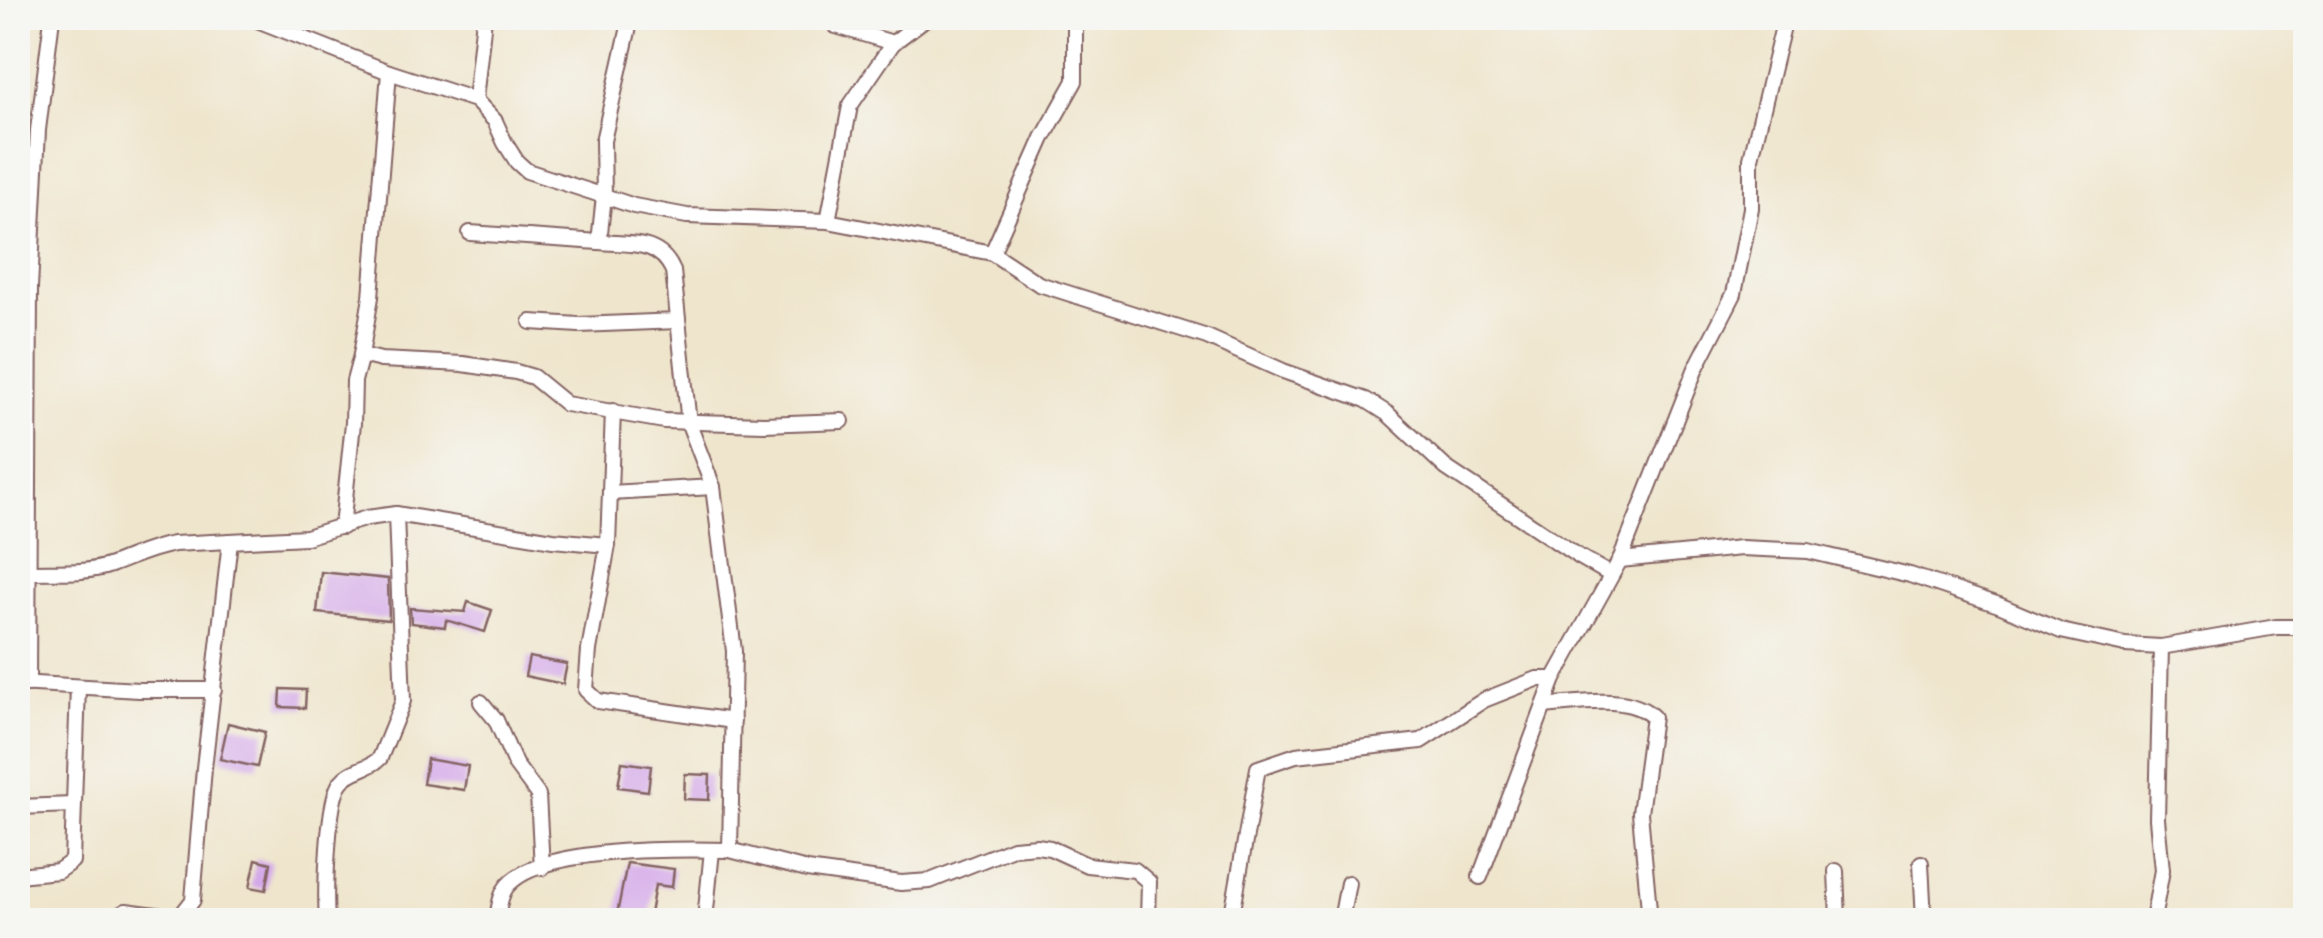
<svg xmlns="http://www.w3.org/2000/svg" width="2323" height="938" font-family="Dekko,sans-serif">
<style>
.building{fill:#d4a8e9}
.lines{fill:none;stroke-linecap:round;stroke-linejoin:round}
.minor-casing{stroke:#846463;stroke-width:18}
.minor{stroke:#fff;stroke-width:14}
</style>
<rect width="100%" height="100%" fill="#f6f6f2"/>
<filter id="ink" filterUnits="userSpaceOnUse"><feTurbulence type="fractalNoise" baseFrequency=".01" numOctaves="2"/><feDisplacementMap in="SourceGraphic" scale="20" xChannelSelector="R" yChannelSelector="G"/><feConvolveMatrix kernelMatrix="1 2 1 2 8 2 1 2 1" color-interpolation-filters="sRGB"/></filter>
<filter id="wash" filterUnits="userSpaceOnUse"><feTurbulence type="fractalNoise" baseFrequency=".0048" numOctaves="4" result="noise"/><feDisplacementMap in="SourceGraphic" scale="40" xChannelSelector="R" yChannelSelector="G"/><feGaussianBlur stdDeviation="2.25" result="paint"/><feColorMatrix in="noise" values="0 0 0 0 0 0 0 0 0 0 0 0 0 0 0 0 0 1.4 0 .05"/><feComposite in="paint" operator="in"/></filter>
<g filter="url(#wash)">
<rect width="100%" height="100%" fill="#efe5cc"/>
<g id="blocks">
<g class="building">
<polygon points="321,572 388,579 389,620 317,613"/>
<polygon points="468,602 492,610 485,632 446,620 445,627 411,623 410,608 465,612"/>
<polygon points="529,657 567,664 563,684 525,676"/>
<polygon points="281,689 306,690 305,708 280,707"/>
<polygon points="228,723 265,732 257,767 220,759"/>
<polygon points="427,759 468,766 464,790 423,784"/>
<polygon points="622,762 651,766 648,791 618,787"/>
<polygon points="685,774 710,775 709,800 684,799"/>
<polygon points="256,859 271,863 266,890 250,887"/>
<polygon points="627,863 674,869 672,887 655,885 649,920 617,914"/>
</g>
</g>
</g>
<g filter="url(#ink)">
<use href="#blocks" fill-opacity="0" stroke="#846463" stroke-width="2.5"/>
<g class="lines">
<g class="minor-casing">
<g id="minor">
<polyline points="252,18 389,72 475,100 495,121 505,143 517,162 527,171 604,196 599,242 470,233"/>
<polyline points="631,18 603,141 604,196 634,206 687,216 828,221 992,253 1039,284 1207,337 1283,371 1366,400 1388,414 1446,468 1578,556 1611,575"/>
<polyline points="893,43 926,18"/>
<polyline points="475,100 484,18"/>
<polyline points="828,221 850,106 893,43 836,26 833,18"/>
<polyline points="992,253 1043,138 1075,81 1075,18"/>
<polyline points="531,322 579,325 678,321"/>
<polyline points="361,355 371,297 389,72"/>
<polyline points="613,411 608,545 589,650 586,690 598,701 733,721"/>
<polyline points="610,493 713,487"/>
<polyline points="342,527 353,423 354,381 361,355 381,360 463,364 516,372 533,377 566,404 664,421 764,424 842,421"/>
<polyline points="1620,560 1741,548 1808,551 1910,575 1999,605 2061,631 2125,645 2161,647 2276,627 2306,627"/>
<path d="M 29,572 C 54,571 87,574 111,565 C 133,557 150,548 174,544 L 306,537 L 367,518 L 396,514 L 553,540 L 608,545"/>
<polyline points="18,683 139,690 214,690"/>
<polyline points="28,684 30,288 38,130 52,18"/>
<polyline points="481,702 496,720 515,764 538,795 542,868"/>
<path d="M 1544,706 C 1576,704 1628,693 1653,717 L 1640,813 L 1650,920"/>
<polyline points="18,807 73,805"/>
<polyline points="730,850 807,870 901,883 930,881 1013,848 1037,846 1050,848 1087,865 1135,870 1149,882 1148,920"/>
<polyline points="1921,863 1924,920"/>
<polyline points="1836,871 1838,920"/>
<polyline points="18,875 58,871 72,861 78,687"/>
<polyline points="1480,877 1554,679 1620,560 1696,368 1734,294 1751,208 1751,158 1785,18"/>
<polyline points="112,920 126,911 179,918 193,900 204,768 230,541"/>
<path d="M 327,920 C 325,895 327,799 341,782 C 352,768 369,770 380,758 L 403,701 L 396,514"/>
<path d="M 497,920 C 499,908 500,893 509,884 C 545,846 680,849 730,850 L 734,651 L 713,487 L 689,424 L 673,271 C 659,239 629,245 599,242"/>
<polyline points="705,920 712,850"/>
<polyline points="1231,920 1258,768 1296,755 1421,741 1484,700 1537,679 1554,679"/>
<polyline points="1341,920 1348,883"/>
<polyline points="2153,920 2162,870 2157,819 2161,647"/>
</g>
</g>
<use href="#minor" class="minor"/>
</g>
</g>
<rect width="2323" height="938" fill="none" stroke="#f6f6f2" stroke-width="60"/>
</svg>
